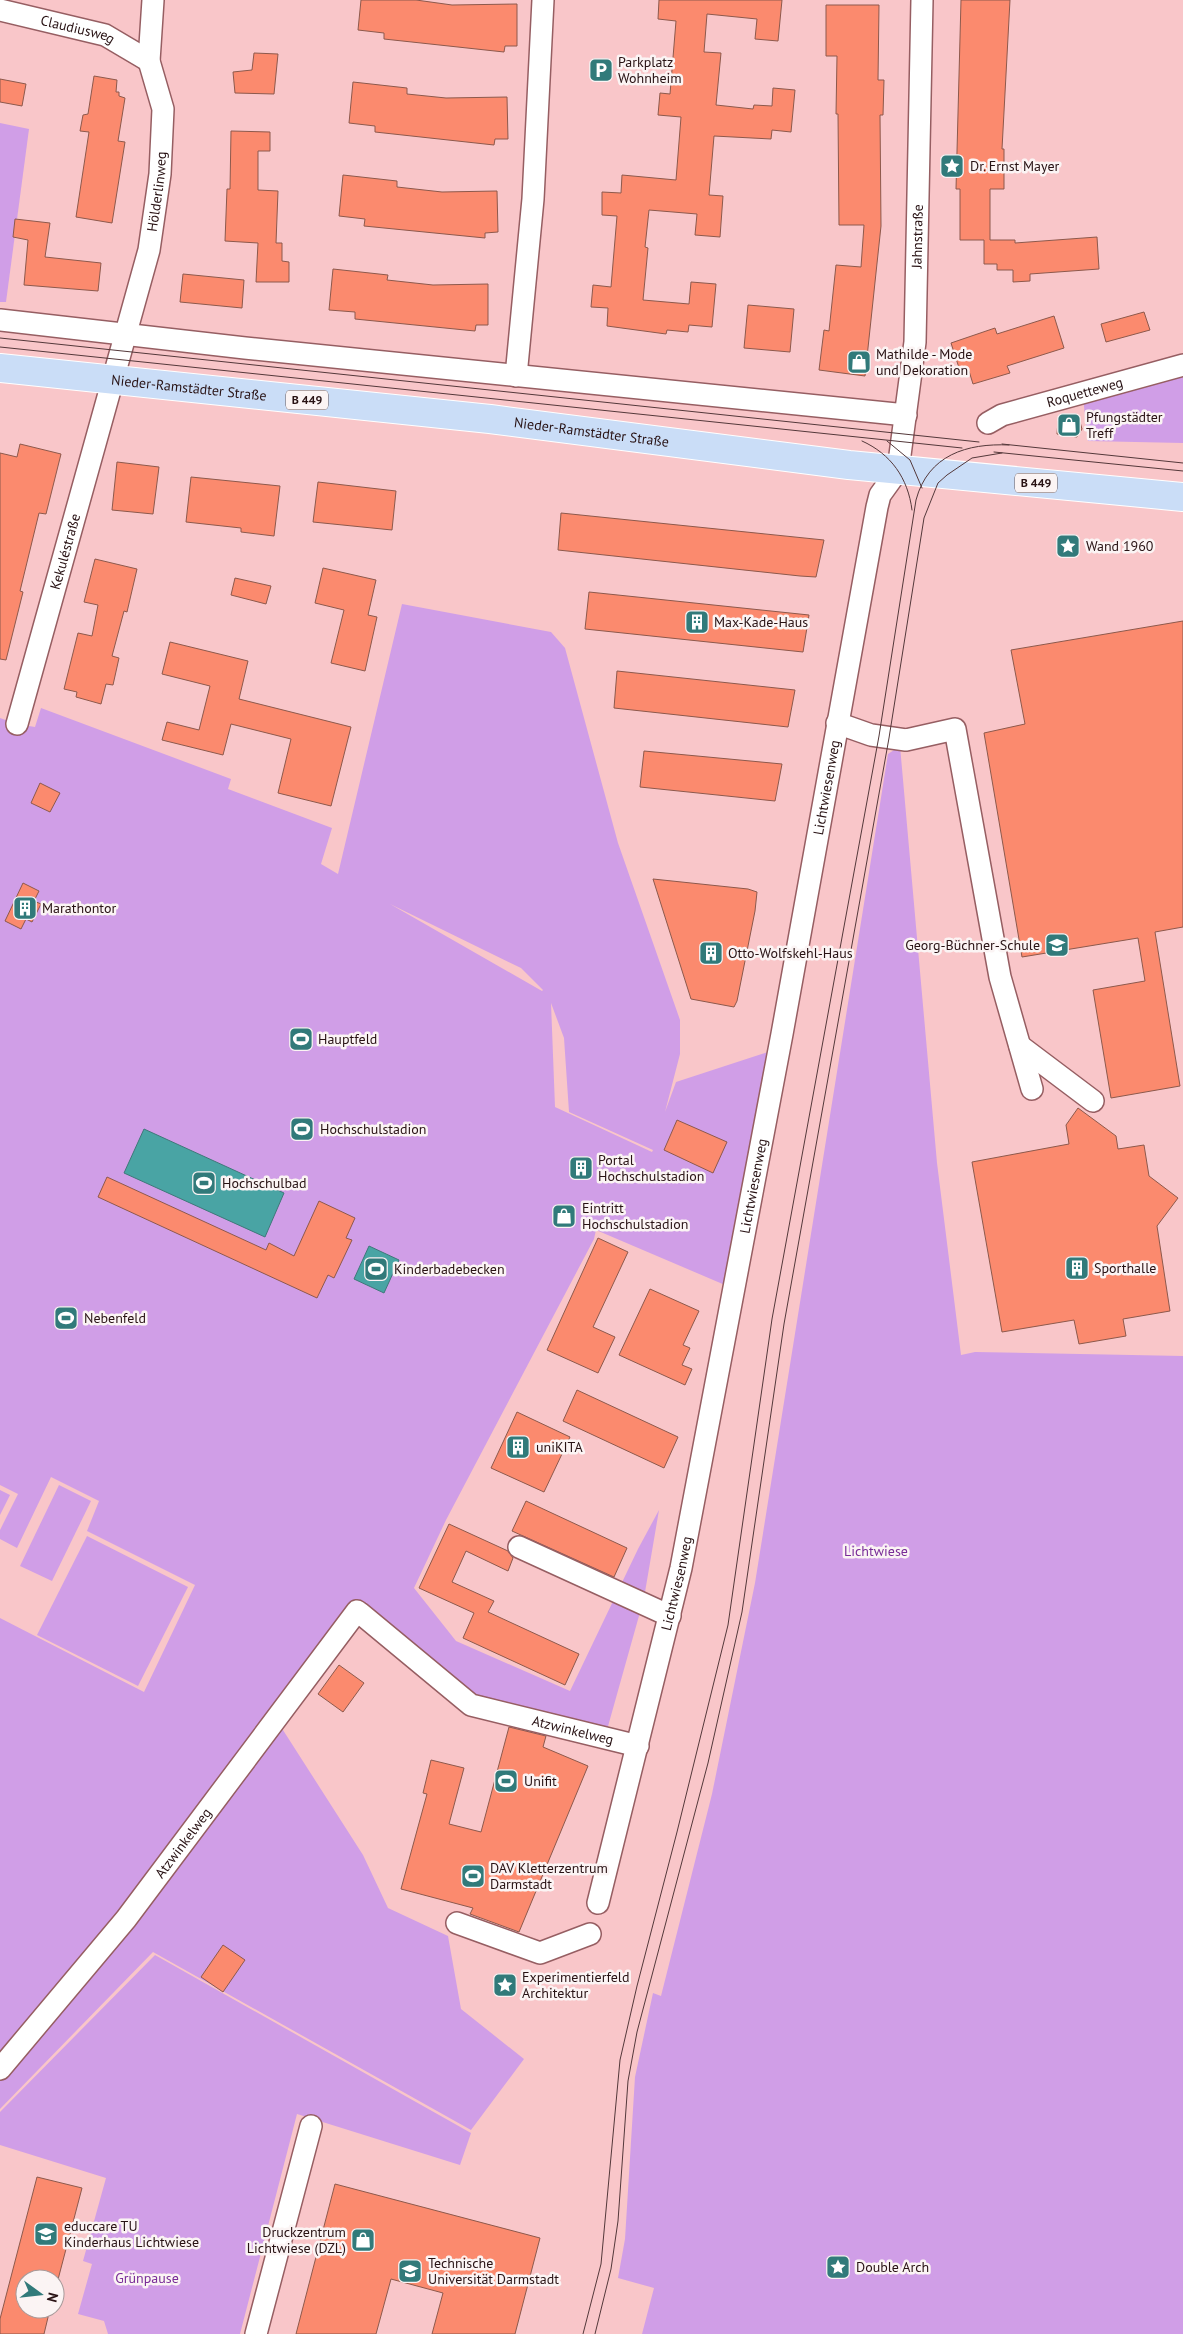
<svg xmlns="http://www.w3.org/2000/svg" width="1183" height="2334" font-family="'PT Sans',sans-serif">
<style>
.green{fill:#d09ee7;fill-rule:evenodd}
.water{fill:#49a4a4;stroke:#3f7879}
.building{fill:#fb8a6e;stroke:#8d594c}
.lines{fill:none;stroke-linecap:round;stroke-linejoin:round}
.minor-casing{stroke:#965e62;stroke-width:24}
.major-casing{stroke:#fff;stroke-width:30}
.minor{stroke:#fff;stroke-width:21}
.major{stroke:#caddf7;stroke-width:28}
.tram{stroke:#54383a;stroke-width:1}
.labels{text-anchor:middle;stroke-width:5;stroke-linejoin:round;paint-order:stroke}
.shield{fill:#fbf4f4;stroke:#675657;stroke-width:1}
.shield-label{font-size:12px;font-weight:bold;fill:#281214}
.street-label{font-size:14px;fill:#281214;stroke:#fbf4f4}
.poi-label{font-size:14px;fill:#281214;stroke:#fbf4f4;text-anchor:start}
.park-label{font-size:14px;fill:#792c97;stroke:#fbf4f4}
</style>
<rect width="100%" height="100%" fill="#f9c6c9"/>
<g class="green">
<polygon points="0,123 29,129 6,302 0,302"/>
<polygon points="1183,372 1183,443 1088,441 1083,398"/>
<path d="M 402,604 L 551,632 L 565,648 L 618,843 L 680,1020 L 680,1054 L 665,1112 L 676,1082 L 771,1051 L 725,1285 L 596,1230 L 594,1239 L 446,1520 L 414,1588 L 456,1641 L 570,1691 L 638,1549 L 659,1510 L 644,1598 L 605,1737 L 472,1703 L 357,1607 L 274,1716 L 363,1855 L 388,1908 L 448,1936 L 461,2009 L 524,2059 L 471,2130 L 153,1952 L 0,2109 L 0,1618 L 144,1692 L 195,1585 L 87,1531 L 99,1501 L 51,1477 L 17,1548 L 0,1539 L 0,1530 L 18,1494 L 0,1485 L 0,718 L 17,724 L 35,727 L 41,708 L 231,779 L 228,789 L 332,828 L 321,864 L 338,874 ZM 390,904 L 521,968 L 543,990 L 542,991 ZM 551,1003 L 564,1038 L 569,1112 L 653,1150 L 652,1152 L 555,1107 Z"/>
<polygon points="900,746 937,1163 961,1355 975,1352 1183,1356 1183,2334 642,2334 654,2288 618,2278 625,2239 635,2077 653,1993 661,1996 712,1794 755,1583 888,754"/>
<polygon points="59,1485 91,1501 52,1581 20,1566"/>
<polygon points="0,1490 10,1495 0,1515"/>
<polygon points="87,1536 188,1587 138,1686 37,1635"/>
<polygon points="155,1955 471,2133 460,2165 297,2114 240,2334 108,2334 104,2321 78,2314 92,2264 83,2261 106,2178 0,2145 0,2112"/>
</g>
<g class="water">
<polygon points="144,1129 284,1193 265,1237 124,1173"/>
<polygon points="369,1246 399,1260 384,1293 354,1279"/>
</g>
<g class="building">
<polygon points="361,0 416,0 452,5 517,4 517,46 505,46 504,52 384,39 384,33 358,30"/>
<polygon points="659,0 782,0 778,41 755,39 757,19 707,14 704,52 721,53 716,105 753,109 754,105 772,106 773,88 795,90 791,132 772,130 771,139 714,136 709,195 723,196 720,237 695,235 697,214 649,210 645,247 648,248 643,300 689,304 691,282 716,284 712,327 689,325 688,332 667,330 666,334 607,326 608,308 591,307 593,285 611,287 617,216 602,215 602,192 621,193 622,175 676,180 681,117 658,115 660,93 670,94 676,21 658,19"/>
<polygon points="961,0 1010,0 1002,149 1004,149 1004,189 990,189 990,240 1015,240 1015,243 1097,237 1099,269 1030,274 1030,281 1013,282 1013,270 997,270 997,264 984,264 984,240 960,240 960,189 956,189"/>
<polygon points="826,5 879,5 878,80 884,80 883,115 880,115 881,226 865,376 819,370 824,330 829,331 836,265 861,267 864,225 839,225 838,114 836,114 837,56 826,56"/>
<polygon points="254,53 278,54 274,94 235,93 233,72 252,70"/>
<polygon points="94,76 117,80 116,92 119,92 119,96 125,98 118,141 125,142 112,223 76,217 89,132 80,131 83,115 88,114"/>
<polygon points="0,79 26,84 22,106 0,102"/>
<polygon points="353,82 407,88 407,94 446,98 507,97 508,139 495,139 494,145 375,132 375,126 349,123"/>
<polygon points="231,131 270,132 270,151 258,151 258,190 278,191 276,243 282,243 282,261 289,262 289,282 256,282 258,243 225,241 227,189 230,189"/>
<polygon points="343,175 397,181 397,187 442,192 497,191 498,232 485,233 485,238 364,226 365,219 339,216"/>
<polygon points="15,219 50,223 45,257 101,263 98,291 24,285 28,240 13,237"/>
<polygon points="333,269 388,275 387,280 433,285 488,284 488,325 476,325 475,331 355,319 355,312 329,310"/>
<polygon points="183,274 244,280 242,308 180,302"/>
<polygon points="748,305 794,309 790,352 744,348"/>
<polygon points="1144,312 1150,330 1106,342 1101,324"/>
<polygon points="1054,316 1064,348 1007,366 1010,373 973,384 969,371 961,374 951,343 995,328 997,334"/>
<polygon points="1072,417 1080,422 1082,429 1077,437 1057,434 1058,421"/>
<polygon points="20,444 61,454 46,514 39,513 20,591 23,592 6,660 0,659 0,453 17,457"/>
<polygon points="117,462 159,467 153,514 112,510"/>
<polygon points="191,477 280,486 274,536 241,532 241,528 186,522"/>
<polygon points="318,482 396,491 392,530 313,522"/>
<polygon points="561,513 824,540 816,577 800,576 558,550"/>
<polygon points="95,559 137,569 127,612 124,611 112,656 119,658 113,685 106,684 101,704 76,697 77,692 64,689 78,633 92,636 98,605 84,602"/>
<polygon points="323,568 376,580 368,615 377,617 365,671 331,663 344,610 315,603"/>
<polygon points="235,578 271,586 266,604 231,595"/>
<polygon points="589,592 809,615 803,652 585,629"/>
<polygon points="1183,621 1183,927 1155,932 1180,1086 1111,1098 1093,990 1145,981 1138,938 1022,957 984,733 1025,724 1011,650"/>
<polygon points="170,642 248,661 239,699 351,727 331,806 278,793 291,739 231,724 223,755 162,740 167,722 199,730 210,686 162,674"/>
<polygon points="617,671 795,690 788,727 614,708"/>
<polygon points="644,751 782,764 775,801 640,787"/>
<polygon points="40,783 60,793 50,812 31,803"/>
<polygon points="653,879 748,889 757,892 755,911 737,1001 734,1007 691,999"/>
<polygon points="23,883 39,891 34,901 41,904 32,922 26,919 21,929 5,921"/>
<polygon points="1078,1108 1116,1136 1118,1149 1144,1145 1149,1176 1178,1198 1157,1226 1170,1311 1123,1319 1126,1336 1079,1344 1074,1320 1002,1332 972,1162 1069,1144 1066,1125"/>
<polygon points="677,1120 727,1142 713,1173 664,1150"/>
<polygon points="107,1177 266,1250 269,1243 294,1256 319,1201 355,1218 346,1238 352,1240 334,1278 328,1275 317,1298 98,1197"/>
<polygon points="598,1238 628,1252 593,1327 615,1337 598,1373 547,1350"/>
<polygon points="650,1289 699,1311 683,1345 690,1348 682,1365 692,1369 685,1385 619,1355"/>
<polygon points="577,1390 678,1437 664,1468 563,1421"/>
<polygon points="517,1412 570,1437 544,1492 491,1468"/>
<polygon points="526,1501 627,1548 614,1577 512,1531"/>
<polygon points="449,1524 508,1551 513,1558 508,1571 466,1551 452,1582 494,1601 488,1612 579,1654 565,1685 463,1638 474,1613 419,1588"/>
<polygon points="339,1665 364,1683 343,1712 318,1694"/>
<polygon points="509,1727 546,1736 543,1747 588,1766 519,1932 470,1914 473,1908 401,1889 427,1794 423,1793 431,1760 464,1768 449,1824 481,1832"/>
<polygon points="223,1945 245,1960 223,1992 201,1977"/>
<polygon points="37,2177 82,2188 55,2291 55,2279 25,2279 25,2309 50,2309 44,2334 0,2334 0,2319"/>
<polygon points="335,2184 540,2238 515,2334 432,2334 443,2293 391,2279 376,2334 296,2334"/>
</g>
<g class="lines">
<g class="minor-casing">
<g id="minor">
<path id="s1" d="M 0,10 L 105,35 L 149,61"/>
<polyline points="0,320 245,348 906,415"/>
<polyline points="516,376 533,199 543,0"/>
<path id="s2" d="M 988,423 L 1002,415 L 1183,365"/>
<polyline points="837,723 871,735 906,740 955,729 1000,977 1032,1089"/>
<path id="s3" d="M 17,724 L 149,250 L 160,174 L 163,109 L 149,61 L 153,0"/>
<polyline points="1020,1046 1093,1101"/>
<polyline points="519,1547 670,1616"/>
<path id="s4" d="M 360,1613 L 471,1705 L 638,1746"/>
<path id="s5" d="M 598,1903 L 681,1568 L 782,1034 L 877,507 L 880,495 L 898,470 L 915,342 L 922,0"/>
<polyline points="457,1923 540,1953 590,1934"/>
<path id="s6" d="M 0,2069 L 126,1919 L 357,1611"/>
<polyline points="256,2334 311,2126"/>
</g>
</g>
<g class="major-casing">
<g id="major">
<path id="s7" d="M 0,368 L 490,419 L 849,465 L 1183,497"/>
</g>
</g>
<use href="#minor" class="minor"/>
<use href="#major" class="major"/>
<g class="tram">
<polyline points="0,338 979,442"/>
<polyline points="0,347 962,448"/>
<path d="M 862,441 C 891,454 908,478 912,510"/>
<polyline points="887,441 910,460 922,488"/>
<polyline points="1002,444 1183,463"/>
<polyline points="994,452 1183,471"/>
<path d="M 583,2334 L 601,2264 L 620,2060 L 637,1986 L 677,1832 L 728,1625 L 772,1319 L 879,736 L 916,500 C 928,455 967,443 1009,445"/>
<polyline points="595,2334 611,2269 618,2221 628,2081 637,2032 708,1763 742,1612 784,1324 889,738 924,518 938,483 947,475 972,458 1002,453"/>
</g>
</g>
<defs>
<g id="parking-square" transform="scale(1.25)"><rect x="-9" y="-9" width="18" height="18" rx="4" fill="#317a7a" stroke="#fbf4f4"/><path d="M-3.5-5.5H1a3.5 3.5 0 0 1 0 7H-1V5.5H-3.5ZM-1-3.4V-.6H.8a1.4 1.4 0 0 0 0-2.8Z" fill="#fff"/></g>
<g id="sight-square" transform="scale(1.25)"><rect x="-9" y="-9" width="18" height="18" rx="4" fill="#317a7a" stroke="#fbf4f4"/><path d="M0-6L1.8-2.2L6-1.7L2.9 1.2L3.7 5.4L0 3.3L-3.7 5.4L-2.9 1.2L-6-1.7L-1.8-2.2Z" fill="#fff"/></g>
<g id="shop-square" transform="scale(1.25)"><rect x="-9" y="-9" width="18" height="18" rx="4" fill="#317a7a" stroke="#fbf4f4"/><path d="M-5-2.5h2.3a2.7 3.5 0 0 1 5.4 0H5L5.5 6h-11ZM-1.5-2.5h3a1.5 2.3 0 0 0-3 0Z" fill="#fff"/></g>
<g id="building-square" transform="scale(1.25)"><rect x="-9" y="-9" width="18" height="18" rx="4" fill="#317a7a" stroke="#fbf4f4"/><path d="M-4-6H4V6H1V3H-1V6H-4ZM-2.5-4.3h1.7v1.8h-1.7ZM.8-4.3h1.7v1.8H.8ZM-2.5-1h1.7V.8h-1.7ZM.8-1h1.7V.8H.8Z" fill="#fff"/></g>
<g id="school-square" transform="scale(1.25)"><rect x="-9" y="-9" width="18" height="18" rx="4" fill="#317a7a" stroke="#fbf4f4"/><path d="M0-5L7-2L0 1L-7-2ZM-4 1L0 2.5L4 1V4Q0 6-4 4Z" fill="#fff"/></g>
<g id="stadium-square" transform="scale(1.25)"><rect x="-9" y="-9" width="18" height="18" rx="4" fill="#317a7a" stroke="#fbf4f4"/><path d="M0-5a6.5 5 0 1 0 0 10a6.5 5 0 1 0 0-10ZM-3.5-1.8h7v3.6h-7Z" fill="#fff"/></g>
<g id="university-square" transform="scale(1.25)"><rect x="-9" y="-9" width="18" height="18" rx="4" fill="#317a7a" stroke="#fbf4f4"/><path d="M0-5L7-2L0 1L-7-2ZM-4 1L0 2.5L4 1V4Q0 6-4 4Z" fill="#fff"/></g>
</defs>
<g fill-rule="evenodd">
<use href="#parking-square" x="601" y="70"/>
<use href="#sight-square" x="952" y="166"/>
<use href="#shop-square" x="859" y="362"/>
<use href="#shop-square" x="1069" y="425"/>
<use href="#sight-square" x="1068" y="546"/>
<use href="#building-square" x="697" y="622"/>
<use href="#building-square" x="25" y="908"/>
<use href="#school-square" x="1057" y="945"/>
<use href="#building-square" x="711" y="953"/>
<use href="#stadium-square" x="301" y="1039"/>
<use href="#stadium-square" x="302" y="1129"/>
<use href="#building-square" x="581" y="1168"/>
<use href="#stadium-square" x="204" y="1183"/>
<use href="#shop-square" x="564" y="1216"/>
<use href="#building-square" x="1077" y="1268"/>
<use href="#stadium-square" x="376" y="1269"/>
<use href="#stadium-square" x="66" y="1318"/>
<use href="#building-square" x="518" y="1447"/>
<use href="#stadium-square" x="506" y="1781"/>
<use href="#stadium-square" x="473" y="1876"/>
<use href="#sight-square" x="505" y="1985"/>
<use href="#school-square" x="46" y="2234"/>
<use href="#shop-square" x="363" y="2240"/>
<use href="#sight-square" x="838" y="2267"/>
<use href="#university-square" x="410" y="2271"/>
</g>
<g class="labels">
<g class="shield">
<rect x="286" y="390.5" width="42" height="19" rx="4"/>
<rect x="1015" y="473.5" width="42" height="19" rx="4"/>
</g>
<g class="shield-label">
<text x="307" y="404">B 449</text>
<text x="1036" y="487">B 449</text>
</g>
<g class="street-label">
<text dy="5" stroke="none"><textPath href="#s1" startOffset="80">Claudiusweg</textPath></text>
<text dy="5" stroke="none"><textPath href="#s3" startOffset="551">Hölderlinweg</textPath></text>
<text dy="5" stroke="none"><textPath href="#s5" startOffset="1702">Jahnstraße</textPath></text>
<text dy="5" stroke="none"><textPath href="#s7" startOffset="190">Nieder-Ramstädter Straße</textPath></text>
<text dy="5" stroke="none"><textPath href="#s2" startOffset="102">Roquetteweg</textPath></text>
<text dy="5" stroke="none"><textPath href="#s7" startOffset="595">Nieder-Ramstädter Straße</textPath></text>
<text dy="5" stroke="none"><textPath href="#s3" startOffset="179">Kekuléstraße</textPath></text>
<text dy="5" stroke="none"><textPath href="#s5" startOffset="1139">Lichtwiesenweg</textPath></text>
<text dy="5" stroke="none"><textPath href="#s5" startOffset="734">Lichtwiesenweg</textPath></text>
<text dy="5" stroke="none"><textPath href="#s5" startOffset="329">Lichtwiesenweg</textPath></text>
<text dy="5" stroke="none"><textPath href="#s4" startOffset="249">Atzwinkelweg</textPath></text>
<text dy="5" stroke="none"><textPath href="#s6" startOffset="291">Atzwinkelweg</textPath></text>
</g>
<g class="poi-label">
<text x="618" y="67">Parkplatz<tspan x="618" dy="16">Wohnheim</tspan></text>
<text x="970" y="171">Dr. Ernst Mayer</text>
<text x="876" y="359">Mathilde - Mode<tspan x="876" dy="16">und Dekoration</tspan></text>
<text x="1086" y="422">Pfungstädter<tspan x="1086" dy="16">Treff</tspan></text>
<text x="1086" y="551">Wand 1960</text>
<text x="714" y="627">Max-Kade-Haus</text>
<text x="42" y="913">Marathontor</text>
<text x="1040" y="950" text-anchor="end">Georg-Büchner-Schule</text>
<text x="728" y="958">Otto-Wolfskehl-Haus</text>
<text x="318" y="1044">Hauptfeld</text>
<text x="320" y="1134">Hochschulstadion</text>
<text x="598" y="1165">Portal<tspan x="598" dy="16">Hochschulstadion</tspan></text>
<text x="222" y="1188">Hochschulbad</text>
<text x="582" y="1213">Eintritt<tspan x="582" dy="16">Hochschulstadion</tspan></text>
<text x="1094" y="1273">Sporthalle</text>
<text x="394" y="1274">Kinderbadebecken</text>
<text x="84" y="1323">Nebenfeld</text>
<text x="536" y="1452">uniKITA</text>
<text x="524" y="1786">Unifit</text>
<text x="490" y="1873">DAV Kletterzentrum<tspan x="490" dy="16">Darmstadt</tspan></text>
<text x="522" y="1982">Experimentierfeld<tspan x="522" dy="16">Architektur</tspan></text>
<text x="64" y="2231">educcare TU<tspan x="64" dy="16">Kinderhaus Lichtwiese</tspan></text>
<text x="346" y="2237" text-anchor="end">Druckzentrum<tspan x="346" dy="16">Lichtwiese (DZL)</tspan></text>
<text x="428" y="2268">Technische<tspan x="428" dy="16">Universität Darmstadt</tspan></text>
<text x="856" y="2272">Double Arch</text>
</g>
<g class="park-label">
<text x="876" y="1556">Lichtwiese</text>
<text x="147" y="2283">Grünpause</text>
</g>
</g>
<g transform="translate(40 2294) rotate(105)"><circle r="24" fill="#fbf4f4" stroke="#a79a9a"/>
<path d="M0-4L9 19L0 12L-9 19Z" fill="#317a7a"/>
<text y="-8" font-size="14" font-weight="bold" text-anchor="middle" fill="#281214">N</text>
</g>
</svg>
